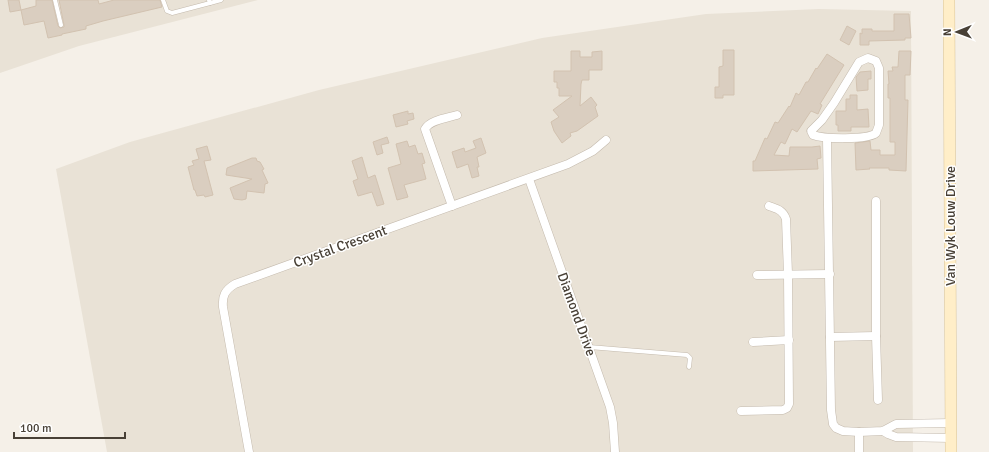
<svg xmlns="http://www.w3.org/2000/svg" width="989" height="452" font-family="Signika,sans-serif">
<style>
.residential{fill:#e9e2d6}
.building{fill:#dacec0;stroke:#d2c2b0}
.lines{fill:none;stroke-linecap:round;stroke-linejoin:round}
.lane-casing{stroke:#c4baad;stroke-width:5}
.street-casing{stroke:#c4baad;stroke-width:9}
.secondary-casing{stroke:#d9c498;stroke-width:12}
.lane{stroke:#fff;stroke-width:4}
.street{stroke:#fff;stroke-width:8}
.secondary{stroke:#ffeec8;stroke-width:11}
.labels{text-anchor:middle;stroke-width:3;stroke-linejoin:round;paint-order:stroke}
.street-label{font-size:14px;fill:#484036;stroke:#fff}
</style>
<rect width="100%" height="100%" fill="#f5f0e8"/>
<g class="residential">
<polygon points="0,0 258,0 79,46 0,73"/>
<polygon points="819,9 911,11 913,452 107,452 56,169 130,142 319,90 542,38 706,14"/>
</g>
<g class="building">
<polygon points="8,0 19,0 21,10 10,12"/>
<polygon points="36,0 52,0 58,26 60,28 64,27 64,25 59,0 98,0 99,4 114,0 160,0 162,7 103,21 86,26 86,29 62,34 62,35 48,38 44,21 24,25 21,10 36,6"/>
<polygon points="894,14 909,14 911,38 905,38 905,40 869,41 869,45 860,45 860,33 862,34 862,29 872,29 872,31 894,31"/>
<polygon points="847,26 856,31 849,45 840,40"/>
<polygon points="723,50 734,50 734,95 723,95 723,98 715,98 715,87 719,87 719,67 723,66"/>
<polygon points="571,51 580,51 580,57 592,57 592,52 602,51 602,70 589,70 589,80 582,80 581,84 580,106 591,97 597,105 595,107 598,116 577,131 570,133 571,136 562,143 554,131 551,122 559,117 553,110 572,96 559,96 559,88 557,88 557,82 554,82 554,71 571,71"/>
<polygon points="899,51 911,51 910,75 905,75 905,100 908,100 906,171 889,170 889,168 869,168 870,169 856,170 855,143 870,141 871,150 880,150 880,155 895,155 895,142 890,142 890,98 888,98 888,84 889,84 888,71 893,71 892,67 898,67"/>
<polygon points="827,54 844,65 820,104 822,105 818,114 811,111 797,132 792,129 785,144 781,142 774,155 789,156 790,147 812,147 820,146 821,158 817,159 818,169 753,171 753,161 755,161 765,138 767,139 775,122 778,123 789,106 790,107 796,93 799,95 806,82 808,82 816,68 817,69"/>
<polygon points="871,71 871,79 868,79 868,90 857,91 856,77 860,72"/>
<polygon points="850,95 857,95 857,110 868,109 869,127 851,127 851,131 838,131 838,125 836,125 836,111 846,111 846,99 850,99"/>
<polygon points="408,111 408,114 413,113 414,119 407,121 408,124 396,127 393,115"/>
<polygon points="387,137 389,143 381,145 383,153 377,155 373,142"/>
<polygon points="481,138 486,153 477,157 479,167 477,167 479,176 472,178 468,164 457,168 452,152 464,148 465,152 476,148 473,141"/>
<polygon points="407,141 409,147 415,145 418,154 422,153 425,163 422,164 426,179 404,185 408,197 397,200 388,168 401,164 396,144"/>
<polygon points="207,146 211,160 204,161 213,195 205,197 204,195 197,196 195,190 194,190 188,167 194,165 192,161 199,159 196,149"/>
<polygon points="362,157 368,178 375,175 384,204 377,206 372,192 358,196 353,181 358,179 352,161"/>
<polygon points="252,158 256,158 257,161 260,162 264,169 262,170 268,183 265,184 264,193 247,191 246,199 242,200 234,199 230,188 252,179 226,175 227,168"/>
</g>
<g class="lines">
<g class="lane-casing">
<g id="lane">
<polyline points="55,0 61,25"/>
<polyline points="163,0 167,11 172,13 210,3 209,0"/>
<polyline points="210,3 221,0"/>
<polyline points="589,347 687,355 690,358 689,367"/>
</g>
</g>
<g class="street-casing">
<g id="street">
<path d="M 868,58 L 876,61 L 879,68 L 879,125 L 876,133 C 868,140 823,139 813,135 L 811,131 L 822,120 L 834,103 L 859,62 Z"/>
<polyline points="827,138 831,410 833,424 836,428 843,431 859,432 883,431 896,424 951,423"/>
<polyline points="529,179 610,407 613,423 615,452"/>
<polyline points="876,201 876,336 878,400"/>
<path d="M 452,206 L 425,129 C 430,120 447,118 457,115"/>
<polyline points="757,275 830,274"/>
<polyline points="830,337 876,336"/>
<polyline points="753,342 789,340"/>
<path d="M 741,411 L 783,410 L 787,408 L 789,404 L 788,274 L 786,219 C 783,210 777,209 769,206"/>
<polyline points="883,431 888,434 896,437 951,438"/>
<path d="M 249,452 L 223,307 C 222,296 225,290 235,284 L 568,164 L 593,151 L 606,140"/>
<polyline points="859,452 859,432"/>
</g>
</g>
<g class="secondary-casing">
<polyline id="secondary" points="949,0 951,452"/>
</g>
<use href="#lane" class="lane"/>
<use href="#street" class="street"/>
<use href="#secondary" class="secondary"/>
</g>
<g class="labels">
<g class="street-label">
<text transform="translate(950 226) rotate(-90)" y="5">Van Wyk Louw Drive</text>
<text transform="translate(340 246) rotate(-20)" y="5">Crystal Crescent</text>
<text transform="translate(577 314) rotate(70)" y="5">Diamond Drive</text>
</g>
</g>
<g transform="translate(957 32) rotate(269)" stroke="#ffffff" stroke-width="3" paint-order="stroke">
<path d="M0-3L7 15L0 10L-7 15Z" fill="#484036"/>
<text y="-6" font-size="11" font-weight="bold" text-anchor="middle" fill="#484036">N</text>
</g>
<path d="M14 432v6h111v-6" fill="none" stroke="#484036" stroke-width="2"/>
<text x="20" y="432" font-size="12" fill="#484036" stroke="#ffffff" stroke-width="3" paint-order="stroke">100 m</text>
</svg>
